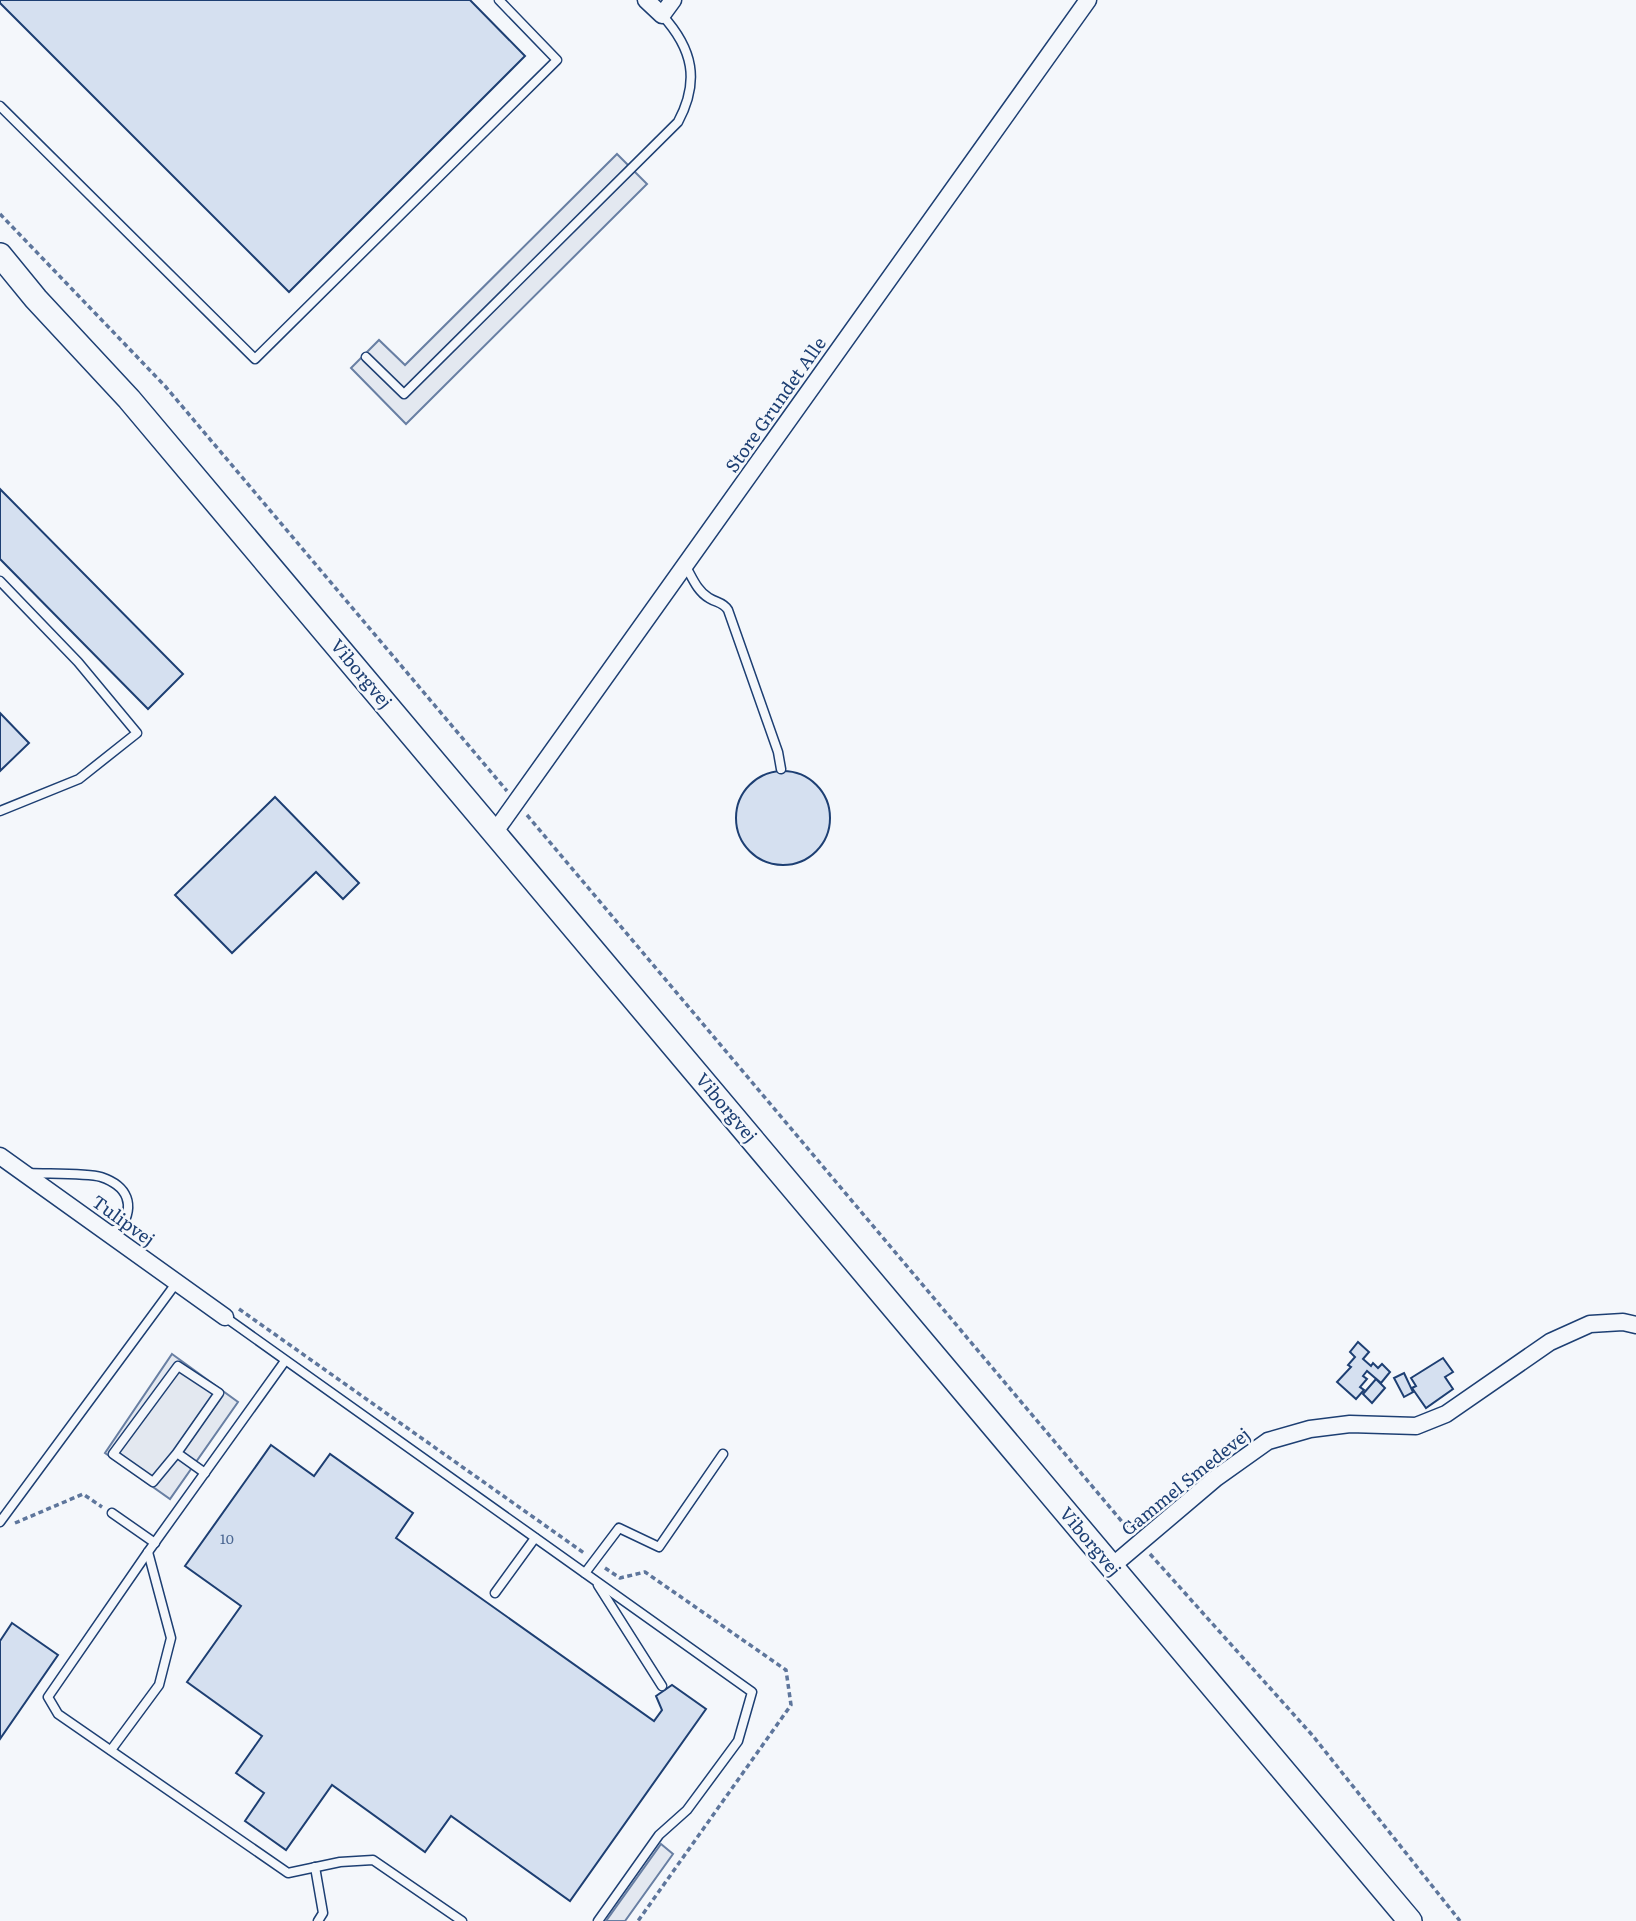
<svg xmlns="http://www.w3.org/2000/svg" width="1636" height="1921" font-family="Literata,serif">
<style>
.parking{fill:#e3e8f0;stroke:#687fa3;stroke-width:2}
.building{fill:#d5e0f0;stroke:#1d3f73;stroke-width:2}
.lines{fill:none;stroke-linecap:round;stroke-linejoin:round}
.lane-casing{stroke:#1d3f73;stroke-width:11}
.street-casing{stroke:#1d3f73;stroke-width:19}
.secondary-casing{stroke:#1d3f73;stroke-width:26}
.path{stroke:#5e769c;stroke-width:3.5;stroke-dasharray:5 3.5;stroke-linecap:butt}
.lane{stroke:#f4f7fb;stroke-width:8}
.street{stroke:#f4f7fb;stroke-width:16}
.secondary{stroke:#f4f7fb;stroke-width:23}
.labels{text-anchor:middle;stroke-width:5;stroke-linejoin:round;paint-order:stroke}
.number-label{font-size:14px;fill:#4b6792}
.street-label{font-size:18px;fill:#1d3f73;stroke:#f4f7fb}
</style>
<rect width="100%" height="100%" fill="#f4f7fb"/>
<g class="parking">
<polygon points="617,154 647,184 406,424 351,368 379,340 405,365"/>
<polygon points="172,1354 238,1402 170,1499 105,1453"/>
<polygon points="661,1844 673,1854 625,1921 606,1921"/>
</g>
<g class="building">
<polygon points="0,0 470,0 525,56 289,292 0,3"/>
<polygon points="0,489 183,674 148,709 0,559"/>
<polygon points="0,713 29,743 0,771"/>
<circle cx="783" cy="818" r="47"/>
<polygon points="275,797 359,883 343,899 316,872 232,953 175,895"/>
<polygon points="1358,1342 1369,1352 1363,1359 1371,1366 1373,1363 1378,1368 1382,1364 1390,1372 1381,1383 1367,1371 1363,1376 1367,1379 1360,1387 1364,1390 1356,1399 1337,1382 1351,1367 1348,1365 1355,1357 1350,1352"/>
<polygon points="1443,1358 1453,1372 1445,1377 1453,1389 1426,1408 1412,1388 1416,1386 1411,1378"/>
<polygon points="1404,1373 1413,1392 1404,1397 1394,1378"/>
<polygon points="1376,1379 1385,1388 1372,1403 1363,1394"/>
<polygon points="271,1445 314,1476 330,1454 413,1513 396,1538 654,1721 662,1710 656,1696 672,1685 706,1709 570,1901 451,1816 425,1852 332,1785 286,1850 245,1821 264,1793 236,1773 262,1736 187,1682 241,1606 185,1566"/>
<polygon points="12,1623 58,1655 0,1739 0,1641"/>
</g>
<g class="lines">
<g class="lane-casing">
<g id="lane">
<polyline points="0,106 255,359 557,60 499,0"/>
<path d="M 366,357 L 404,394 L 678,122 C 700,81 693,49 662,15"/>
<path d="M 685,565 C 692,577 697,591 709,598 C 717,603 723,602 728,610 L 778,752 L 781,769"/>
<polyline points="0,581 78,662 137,733 79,779 0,811"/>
<path d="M 29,1173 C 47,1174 87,1173 101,1177 C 128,1186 135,1205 121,1228 L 106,1232"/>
<polyline points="225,1317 752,1692 738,1741 687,1810 659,1835 598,1921"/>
<polyline points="285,1361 148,1552 48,1697 58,1714 288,1873 340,1862 373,1860 462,1921"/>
<polyline points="177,1453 153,1482 113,1454 178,1366 219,1393 177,1453 205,1473"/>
<polyline points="112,1513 155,1543"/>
<polyline points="0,1522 177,1282"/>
<polyline points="585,1573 619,1528 659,1547 723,1454"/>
<polyline points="598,1585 662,1686"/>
<polyline points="495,1593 535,1538"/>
<polyline points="111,1750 159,1685 171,1638 148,1552"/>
<polyline points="315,1867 323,1913 318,1921"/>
</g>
</g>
<g class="street-casing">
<g id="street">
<polyline points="646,0 662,15 673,0"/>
<polyline points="494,833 1088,0"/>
<polyline points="0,1156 225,1317"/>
<polyline points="1111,1567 1216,1478 1268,1441 1310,1429 1350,1424 1416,1426 1446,1414 1550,1342 1590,1324 1623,1322 1636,1325"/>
</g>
</g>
<g class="secondary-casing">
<polyline id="secondary" points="0,255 36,299 129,399 1410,1921"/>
</g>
<g class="path">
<polyline points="0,214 165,386 507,791"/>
<polyline points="527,815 1129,1530"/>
<polyline points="239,1309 584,1553"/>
<polyline points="15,1523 83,1494 102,1507"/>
<polyline points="1150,1554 1313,1736 1460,1921"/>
<polyline points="605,1568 620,1578 645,1572 786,1670 791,1705 638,1921"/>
</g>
<use href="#lane" class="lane"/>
<use href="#street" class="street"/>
<use href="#secondary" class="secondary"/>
</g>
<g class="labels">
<g class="number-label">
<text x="227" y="1544">10</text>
</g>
<g class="street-label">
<text transform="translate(776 405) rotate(-55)" y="6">Store Grundet Alle</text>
<text transform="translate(361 674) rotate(50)" y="6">Viborgvej</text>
<text transform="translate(726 1108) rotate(50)" y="6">Viborgvej</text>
<text transform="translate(123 1221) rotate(36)" y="6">Tulipvej</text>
<text transform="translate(1186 1482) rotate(-39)" y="6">Gammel Smedevej</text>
<text transform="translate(1090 1542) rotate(50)" y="6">Viborgvej</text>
</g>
</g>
</svg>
